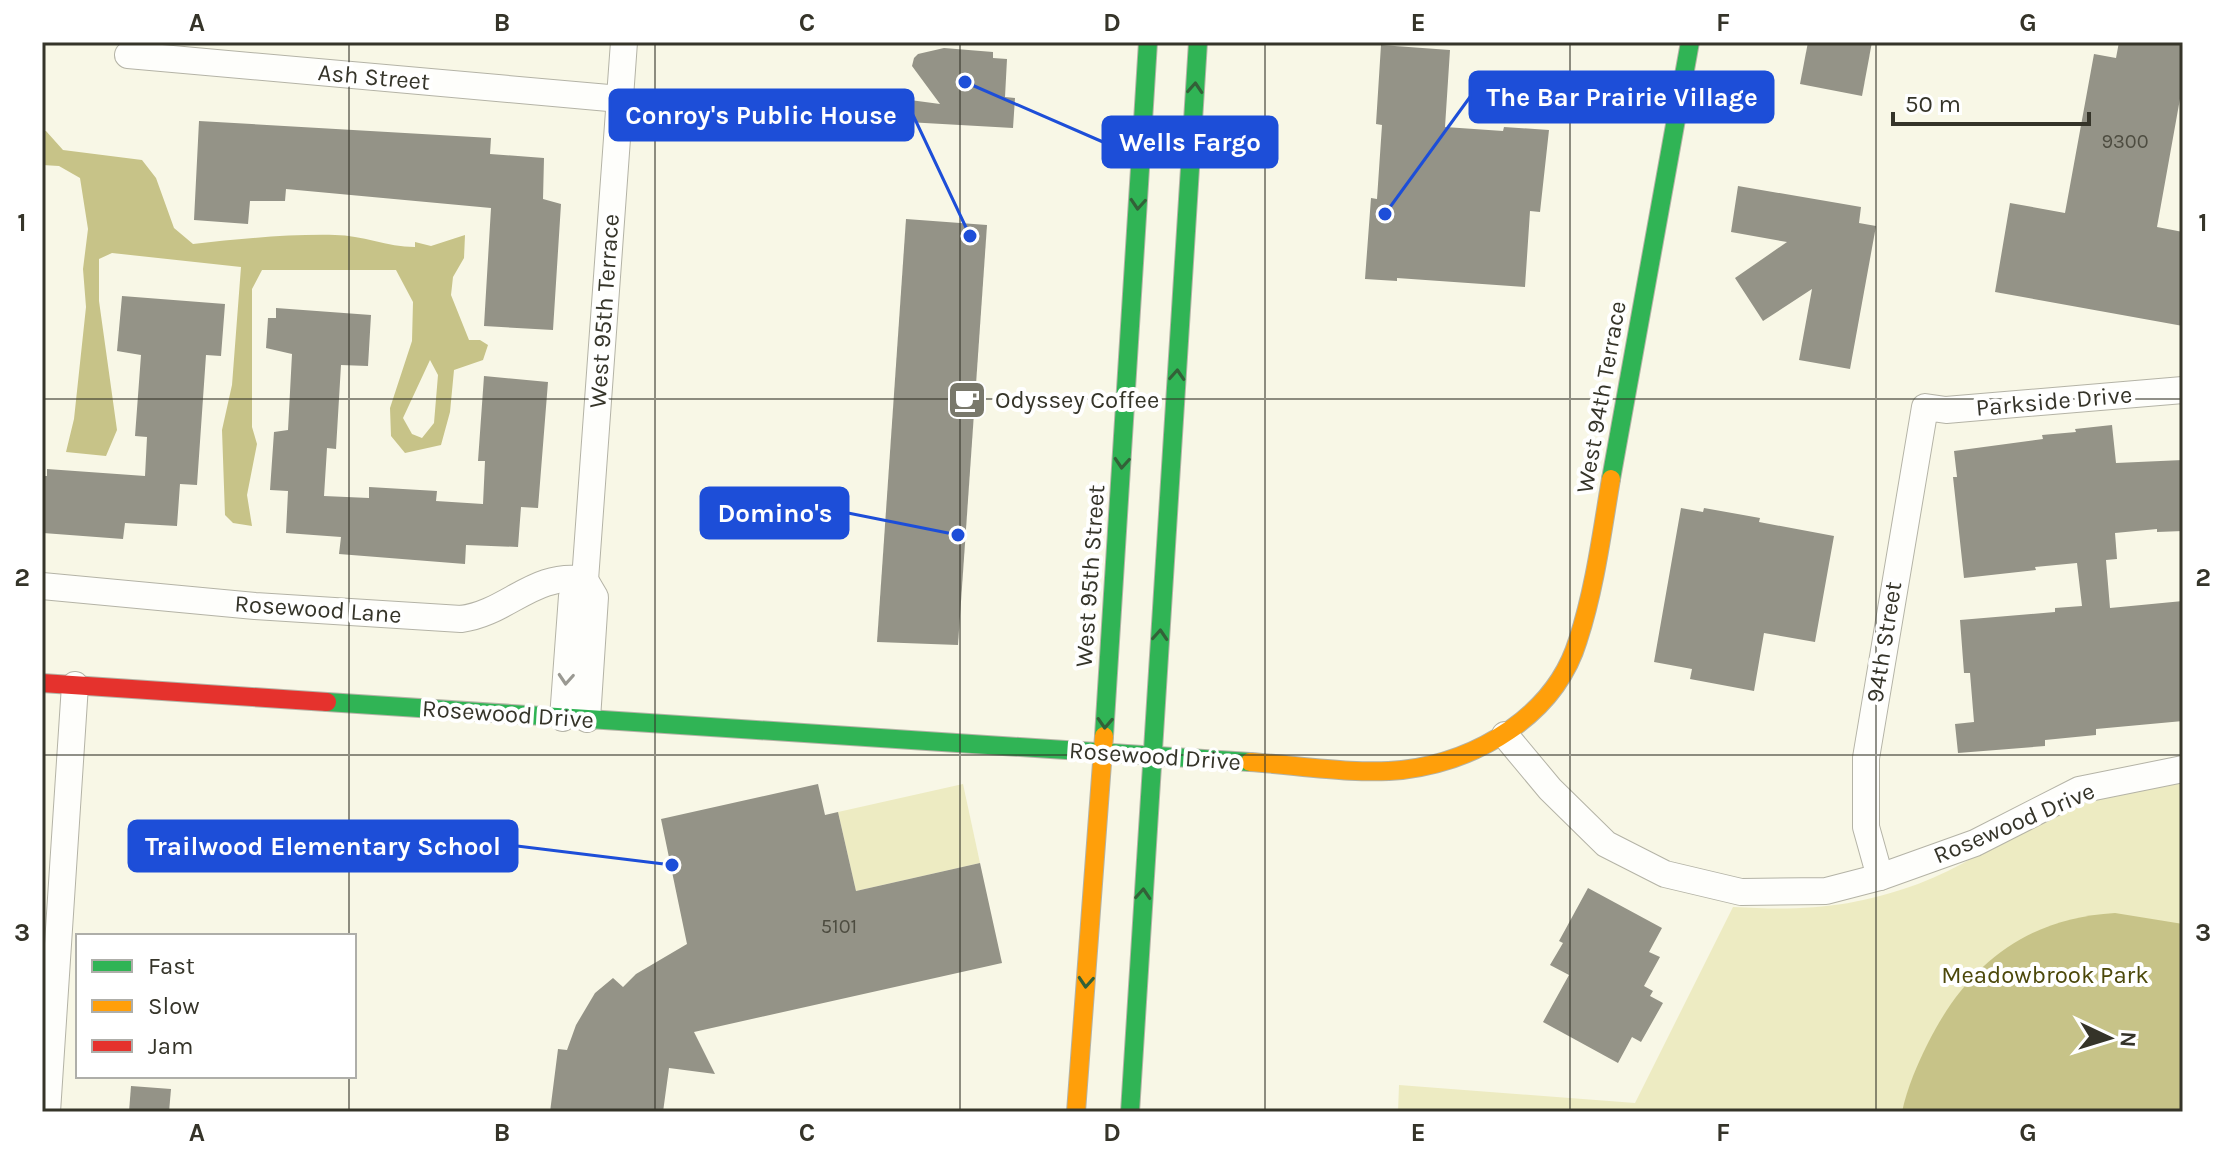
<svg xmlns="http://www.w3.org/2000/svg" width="2225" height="1154" font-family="Karla,sans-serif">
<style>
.green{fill:#edebc2}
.water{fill:#c7c388;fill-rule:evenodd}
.building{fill:#949387}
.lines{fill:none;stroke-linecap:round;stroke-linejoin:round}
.street-casing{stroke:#b4b3a6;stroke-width:28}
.fast-casing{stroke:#b4b3a6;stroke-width:20}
.slow-casing{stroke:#b4b3a6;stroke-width:20}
.jam-casing{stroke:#b4b3a6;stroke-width:20}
.street{stroke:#fefefb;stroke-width:26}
.fast{stroke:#30b455;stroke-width:18}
.slow{stroke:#ff9f0a;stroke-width:18}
.jam{stroke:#e5322d;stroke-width:18}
.oneway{stroke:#336138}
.oneway2{stroke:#9a9992}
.grid{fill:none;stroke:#353429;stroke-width:2;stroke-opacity:0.55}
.labels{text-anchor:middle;stroke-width:8;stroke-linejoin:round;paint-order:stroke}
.number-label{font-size:20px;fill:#4d4c40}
.street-label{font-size:24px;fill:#353429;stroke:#fff}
.poi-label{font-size:24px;fill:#353429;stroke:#fff;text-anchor:start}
.park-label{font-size:24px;fill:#4c480a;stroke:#fff}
.leader{fill:none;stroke:#1d4ed8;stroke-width:3}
.callout-dot{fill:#1d4ed8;stroke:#fff;stroke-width:3}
.callout{fill:#1d4ed8;stroke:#1d4ed8;stroke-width:3}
.callout-label{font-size:26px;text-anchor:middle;font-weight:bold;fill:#fff}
.neatline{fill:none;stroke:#353429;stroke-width:3}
.grid-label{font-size:26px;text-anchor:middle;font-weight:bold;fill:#353429}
</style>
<rect width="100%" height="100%" fill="#f8f7e6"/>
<g class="green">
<path d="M 2183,783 L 2183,1112 L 1398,1112 L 1399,1085 L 1635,1103 L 1733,907 C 1803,911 1852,908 1918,884 C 1977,862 2027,819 2087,800 C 2117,791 2152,785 2183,783 Z"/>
<polygon points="963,784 980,863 856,891 838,812"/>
</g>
<g class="water">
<path d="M 42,131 L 46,131 L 63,150 L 142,160 L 156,178 L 174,228 L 193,244 C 240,239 288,234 335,235 C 362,235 387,247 415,247 L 415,242 L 431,246 L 465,235 L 464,258 L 453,277 L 451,295 L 469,340 L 480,340 L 488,345 L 483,360 L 454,370 L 450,412 L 441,445 L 405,453 L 391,436 L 390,408 L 412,341 L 413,302 L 396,270 L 262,270 L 252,289 L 252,427 L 257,444 L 247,495 L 252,526 L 233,523 L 225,515 L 222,430 L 232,385 L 241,267 L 112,253 L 99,259 L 99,301 L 117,430 L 106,456 L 66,452 L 74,419 L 86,307 L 83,269 L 88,229 L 80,178 L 59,166 L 42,165 ZM 430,360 L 438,375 L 434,423 L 422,438 L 412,434 L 403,418 Z"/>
<path d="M 2115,913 L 2183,924 L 2183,1112 L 1902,1112 C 1907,1088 1917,1065 1928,1043 C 1967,965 2026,918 2115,913 Z"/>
</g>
<g class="building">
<polygon points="1808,42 1872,42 1862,96 1800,84"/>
<polygon points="2119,42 2183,42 2183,82 2157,227 2183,232 2183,326 1995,292 2010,203 2065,213 2094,54 2116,58"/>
<polygon points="1381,45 1450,50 1445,127 1503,131 1504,127 1549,130 1540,212 1530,211 1525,287 1397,278 1397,281 1365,279 1371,198 1377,199 1382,125 1376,124"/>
<polygon points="944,48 993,52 993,58 1007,59 1005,97 1015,98 1013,128 907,122 910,100 940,104 912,66 914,58 918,54"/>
<polygon points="199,121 491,138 490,154 544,158 543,199 561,204 553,330 484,326 491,208 286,189 285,201 250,201 248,224 194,220"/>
<polygon points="1738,186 1861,207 1859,223 1876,226 1850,369 1799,360 1812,289 1763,321 1735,278 1787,242 1731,232"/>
<polygon points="906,219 987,225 958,645 877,642"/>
<polygon points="122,296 225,304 221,356 206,355 197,485 180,484 177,526 125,523 123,539 43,533 42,476 47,476 47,469 145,476 147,437 135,436 141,355 117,351"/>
<polygon points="276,308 371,315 368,366 341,365 336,449 327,448 324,496 369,498 369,487 437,491 436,501 483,504 485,461 478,461 484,376 548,382 538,508 521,507 518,547 466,545 465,564 339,554 341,537 286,533 288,491 270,490 274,432 288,430 292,354 266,348 268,318 276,318"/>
<polygon points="2112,425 2116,463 2183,460 2183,531 2157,532 2157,529 2115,533 2117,559 2106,560 2110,608 2183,601 2183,721 2096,729 2096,735 2045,740 2045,746 1958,753 1955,724 1974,722 1970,673 1964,673 1960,620 2055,612 2055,608 2082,606 2077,563 2035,567 2036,570 1964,578 1953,477 1957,477 1954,451 2043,439 2042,435 2076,432 2075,429"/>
<polygon points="1681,508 1703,512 1704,508 1760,518 1759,522 1834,536 1815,642 1764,633 1754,691 1690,679 1692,669 1654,662"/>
<polygon points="818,784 825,815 838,812 856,891 980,863 1002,963 694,1032 715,1074 669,1068 663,1112 550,1112 558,1049 567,1050 576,1025 595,993 613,978 623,987 636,974 687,944 661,819"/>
<polygon points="1588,888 1662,928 1649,952 1660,957 1644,986 1653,991 1650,996 1663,1003 1641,1042 1632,1037 1618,1063 1543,1022 1569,975 1550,965 1563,943 1559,941"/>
<polygon points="131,1086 171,1089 169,1112 129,1112"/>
</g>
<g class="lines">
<g class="street-casing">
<g id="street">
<polyline points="128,55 620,99"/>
<polyline points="585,580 595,597 587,719"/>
<path d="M 42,586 L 255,606 L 461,619 C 508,613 534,571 585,580"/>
<polyline points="563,718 572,596 585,580 624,42"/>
<polyline points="1505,735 1550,789 1606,844 1665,874 1741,892 1826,891 1880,877 1975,843 2079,790 2183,769"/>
<polyline points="1880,877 1866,827 1866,758 1925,407 1946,410 2183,390"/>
<polyline points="47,1112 75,685"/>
</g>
</g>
<g class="fast-casing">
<g id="fast">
<polyline points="1611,479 1690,42"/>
<polyline points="327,702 1250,762"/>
<polyline points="1104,736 1148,42"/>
<polyline points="1130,1112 1198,42"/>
</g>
</g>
<g class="slow-casing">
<g id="slow">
<path d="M 1250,762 C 1297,765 1356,775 1402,770 C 1477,761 1555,716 1578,640 C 1595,588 1602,532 1611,479"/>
<polyline points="1076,1112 1104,736"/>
</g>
</g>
<g class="jam-casing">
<polyline id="jam" points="42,683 327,702"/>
</g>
<use href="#street" class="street"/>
<use href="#fast" class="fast"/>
<use href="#slow" class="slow"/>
<use href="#jam" class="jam"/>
</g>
<defs><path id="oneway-chevron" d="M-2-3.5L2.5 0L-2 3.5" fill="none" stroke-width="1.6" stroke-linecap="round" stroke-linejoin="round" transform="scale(2)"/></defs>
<g class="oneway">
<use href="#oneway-chevron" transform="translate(1195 88) rotate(-86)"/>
<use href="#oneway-chevron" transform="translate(1138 204) rotate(94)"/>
<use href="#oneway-chevron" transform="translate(1177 375) rotate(-86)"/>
<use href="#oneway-chevron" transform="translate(1122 463) rotate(94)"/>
<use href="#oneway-chevron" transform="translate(1160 635) rotate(-86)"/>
<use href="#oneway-chevron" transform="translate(1105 723) rotate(93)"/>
<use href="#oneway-chevron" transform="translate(1143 894) rotate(-86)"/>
<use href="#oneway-chevron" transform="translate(1086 982) rotate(94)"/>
</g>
<use class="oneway2" href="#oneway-chevron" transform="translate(566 679) rotate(94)"/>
<path class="grid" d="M 349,42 L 349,936M 655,42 L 655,1112M 960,42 L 960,1112M 1265,42 L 1265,1112M 1570,42 L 1570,1112M 1876,42 L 1876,1112M 42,399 L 2183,399M 42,755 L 2183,755M 349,1076 L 349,1112"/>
<defs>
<g id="cafe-square" transform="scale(2)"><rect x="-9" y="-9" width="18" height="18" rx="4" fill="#79786b" stroke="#fff"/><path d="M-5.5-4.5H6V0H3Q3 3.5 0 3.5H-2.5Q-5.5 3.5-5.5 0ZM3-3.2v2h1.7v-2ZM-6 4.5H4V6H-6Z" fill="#fff"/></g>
</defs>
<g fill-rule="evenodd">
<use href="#cafe-square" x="967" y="400"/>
</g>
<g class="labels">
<g class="number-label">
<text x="2125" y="148">9300</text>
<text x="839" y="933">5101</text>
</g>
<g class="street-label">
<text transform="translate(374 77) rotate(5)" y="8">Ash Street</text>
<text transform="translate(604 311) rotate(-86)" y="8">West 95th Terrace</text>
<text transform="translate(1601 397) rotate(-80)" y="8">West 94th Terrace</text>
<text transform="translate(2054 401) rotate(-5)" y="8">Parkside Drive</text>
<text transform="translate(1090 576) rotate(-86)" y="8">West 95th Street</text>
<text transform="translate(318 609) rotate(4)" y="8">Rosewood Lane</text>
<text transform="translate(1884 642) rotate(-81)" y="8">94th Street</text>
<text transform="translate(508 714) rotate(4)" y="8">Rosewood Drive</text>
<text transform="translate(1155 756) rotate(4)" y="8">Rosewood Drive</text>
<text transform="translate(2014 823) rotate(-23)" y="8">Rosewood Drive</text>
</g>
<g class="poi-label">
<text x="995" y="408">Odyssey Coffee</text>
</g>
<g class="park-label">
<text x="2045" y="983">Meadowbrook Park</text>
</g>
</g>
<path class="leader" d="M1385 214L1470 97M970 236L913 115M965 82L1103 142M958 535L848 513M672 865L517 846"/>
<g class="callout-dot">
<circle cx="1385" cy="214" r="8"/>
<circle cx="970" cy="236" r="8"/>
<circle cx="965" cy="82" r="8"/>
<circle cx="958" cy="535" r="8"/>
<circle cx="672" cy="865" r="8"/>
</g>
<g class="callout">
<rect x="1470" y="72" width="303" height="50" rx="8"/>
<rect x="610" y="90" width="303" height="50" rx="8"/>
<rect x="1103" y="117" width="174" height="50" rx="8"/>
<rect x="701" y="488" width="147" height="50" rx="8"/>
<rect x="129" y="821" width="388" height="50" rx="8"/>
</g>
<g class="callout-label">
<text x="1622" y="106">The Bar Prairie Village</text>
<text x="761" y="124">Conroy's Public House</text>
<text x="1190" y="151">Wells Fargo</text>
<text x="775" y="522">Domino's</text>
<text x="323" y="855">Trailwood Elementary School</text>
</g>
<rect width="2225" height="1154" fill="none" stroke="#ffffff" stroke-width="88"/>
<rect x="76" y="934" width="280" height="144" fill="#ffffff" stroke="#aeaea9" stroke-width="2"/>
<rect x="92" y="960" width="40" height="12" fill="#30b455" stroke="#aeaea9" stroke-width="2"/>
<text x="148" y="974" font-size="24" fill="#353429">Fast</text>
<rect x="92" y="1000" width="40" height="12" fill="#ff9f0a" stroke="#aeaea9" stroke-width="2"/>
<text x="148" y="1014" font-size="24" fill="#353429">Slow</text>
<rect x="92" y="1040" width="40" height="12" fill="#e5322d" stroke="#aeaea9" stroke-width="2"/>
<text x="148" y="1054" font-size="24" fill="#353429">Jam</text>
<g transform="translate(2109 1038) rotate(94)" stroke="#ffffff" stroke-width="6" paint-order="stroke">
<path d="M0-6L14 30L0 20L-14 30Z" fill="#353429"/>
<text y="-12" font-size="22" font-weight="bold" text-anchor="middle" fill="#353429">N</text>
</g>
<path d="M1893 112v12h196v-12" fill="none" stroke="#353429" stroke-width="4"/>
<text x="1905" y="112" font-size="24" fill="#353429" stroke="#ffffff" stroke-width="6" paint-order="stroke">50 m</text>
<rect x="44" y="44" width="2137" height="1066" class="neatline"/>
<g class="grid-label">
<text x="197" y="31">A</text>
<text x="502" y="31">B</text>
<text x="807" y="31">C</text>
<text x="1112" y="31">D</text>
<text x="1418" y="31">E</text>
<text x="1723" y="31">F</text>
<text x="2028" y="31">G</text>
<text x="22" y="231">1</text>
<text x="2203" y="231">1</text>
<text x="22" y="586">2</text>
<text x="2203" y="586">2</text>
<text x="22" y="941">3</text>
<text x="2203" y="941">3</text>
<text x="197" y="1141">A</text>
<text x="502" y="1141">B</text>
<text x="807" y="1141">C</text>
<text x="1112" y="1141">D</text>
<text x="1418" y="1141">E</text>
<text x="1723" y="1141">F</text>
<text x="2028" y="1141">G</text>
</g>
</svg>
